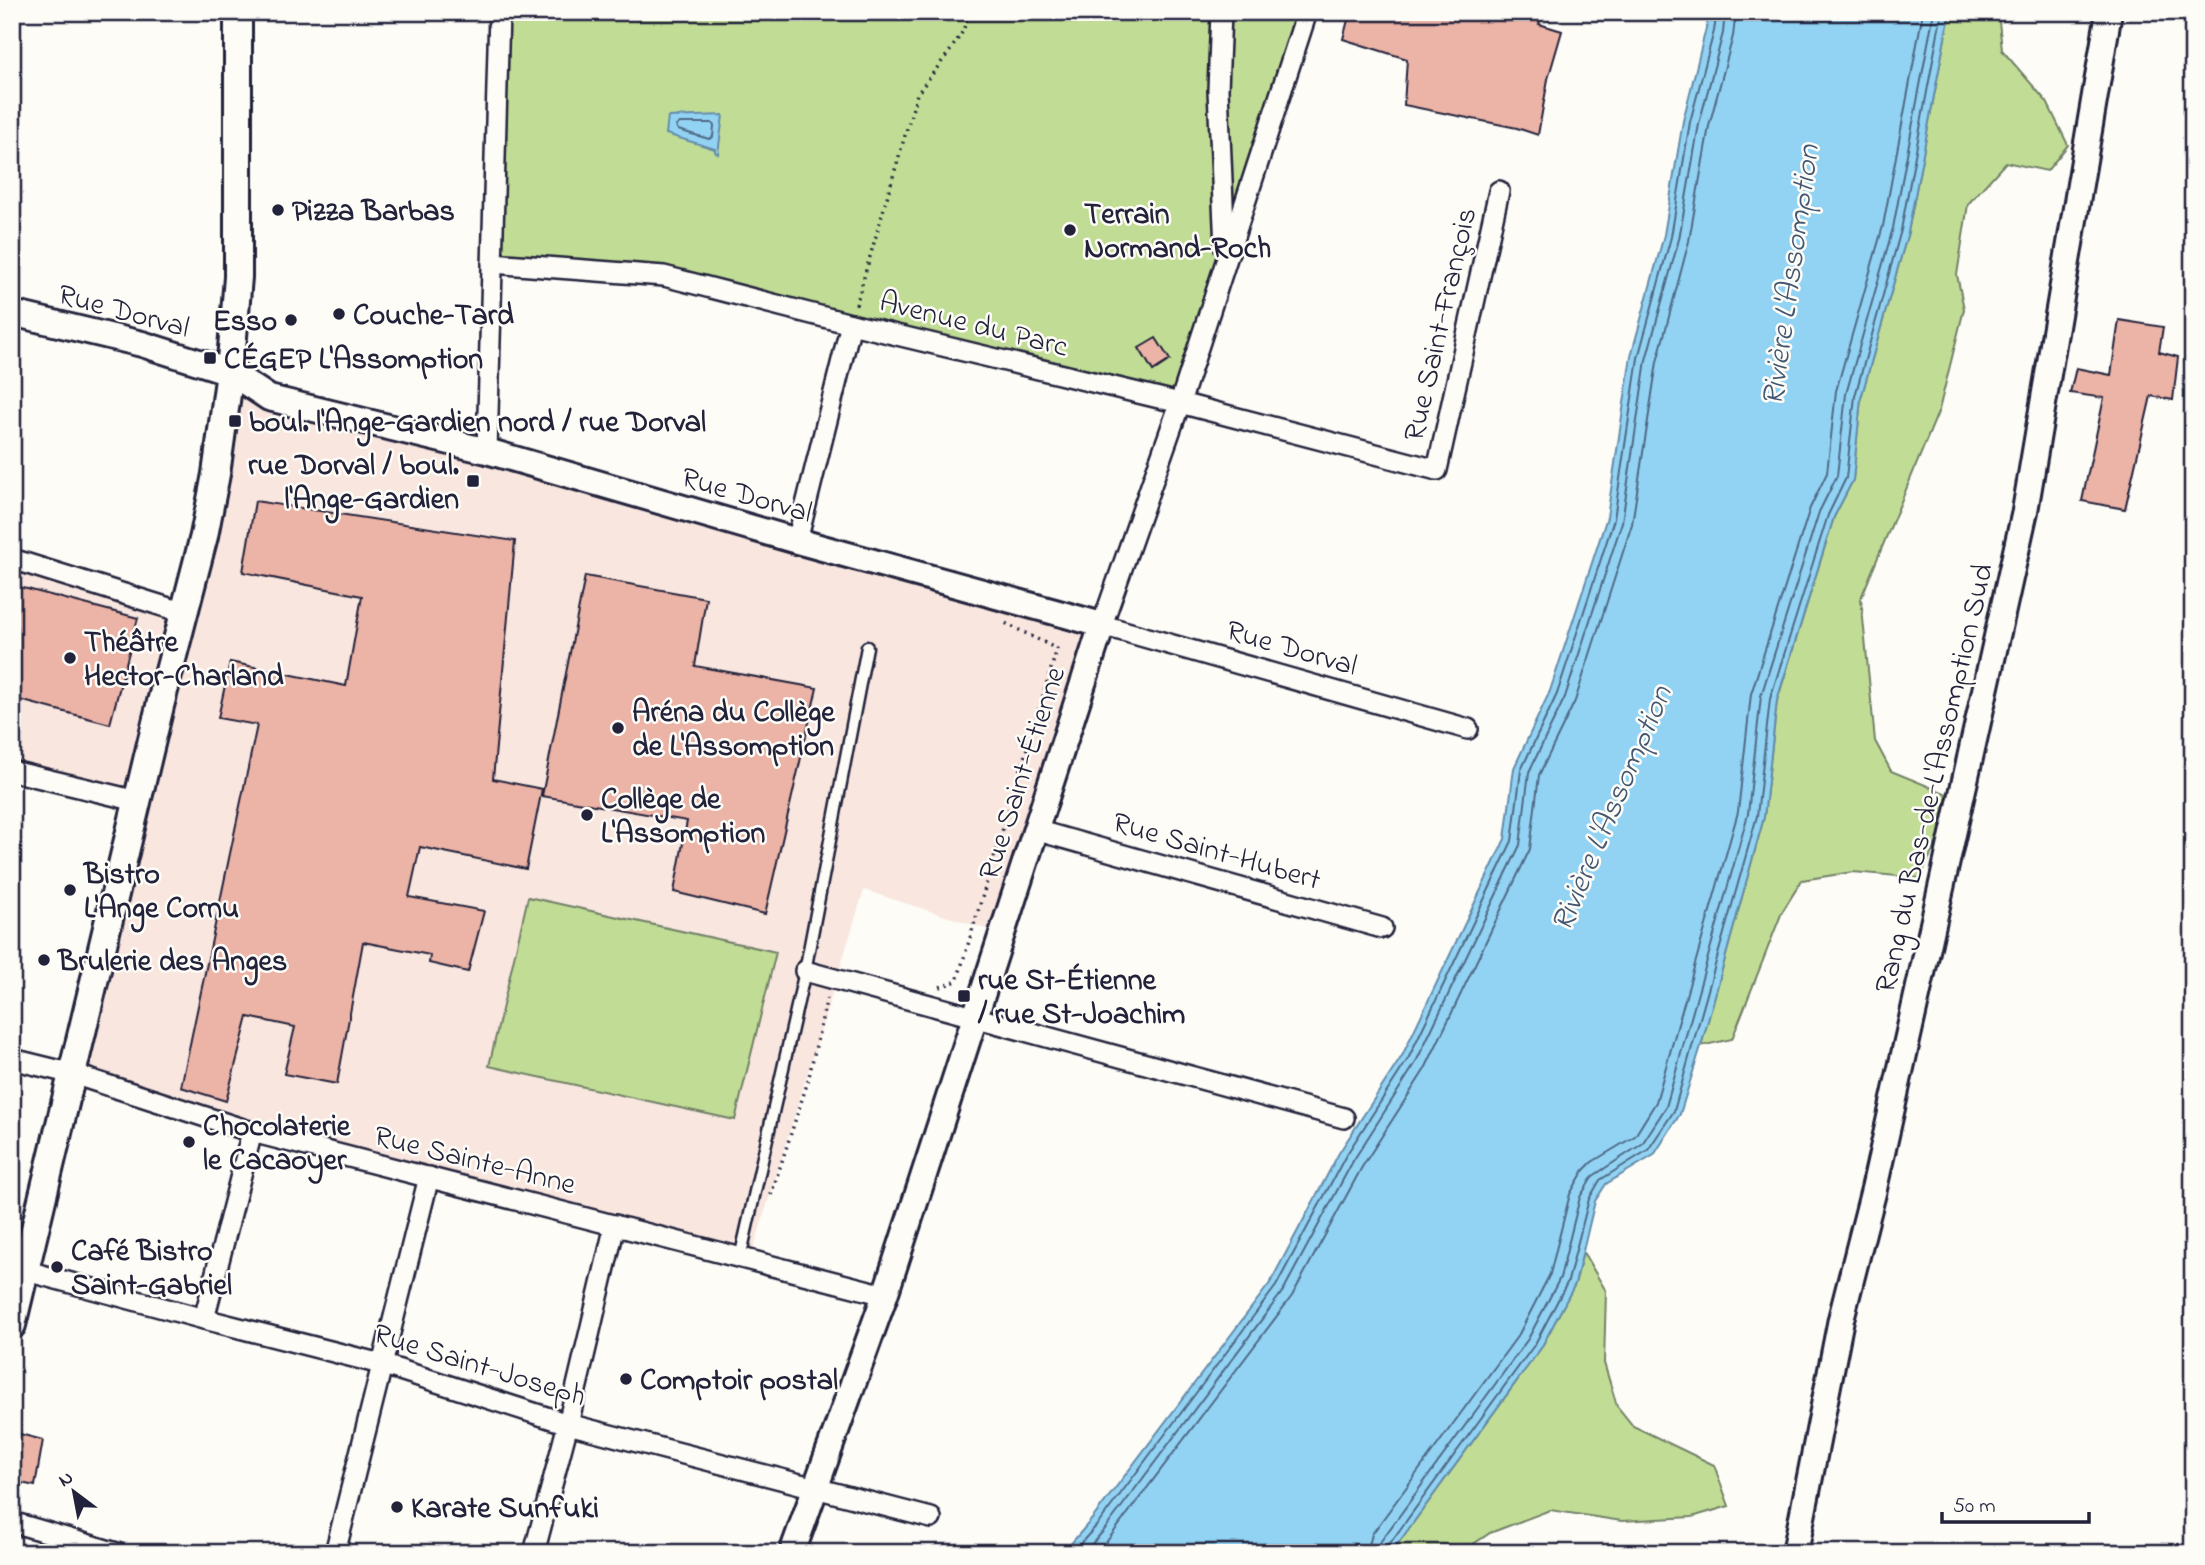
<svg xmlns="http://www.w3.org/2000/svg" width="2205" height="1565" font-family="'Indie Flower',sans-serif">
<style>
.built{fill:#f8e6df}
.green{fill:#c1dd95;stroke:#728068;stroke-width:2}
.water{fill:#92d3f4;stroke:#658caa;stroke-width:2}
.lines{fill:none;stroke-linecap:round;stroke-linejoin:round}
.shore{stroke:#4f6985;stroke-width:2}
.building{fill:#ecb3a7;stroke:#22223b;stroke-width:2}
.service-casing{stroke:#22223b;stroke-width:15}
.minor-casing{stroke:#22223b;stroke-width:24}
.tertiary-casing{stroke:#22223b;stroke-width:30}
.secondary-casing{stroke:#22223b;stroke-width:32}
.path{stroke:#22223b;stroke-width:3.5;stroke-dasharray:2 5;stroke-linecap:butt}
.service{stroke:#fdfcf7;stroke-width:10}
.minor{stroke:#fdfcf7;stroke-width:19}
.tertiary{stroke:#fdfcf7;stroke-width:24}
.secondary{stroke:#fdfcf7;stroke-width:26}
.poi-dot{fill:#22223b;stroke:#fdfcf7;stroke-width:2.5}
.labels{text-anchor:middle;stroke-width:5;stroke-linejoin:round;paint-order:stroke}
.poi-label{font-size:30px;font-weight:bold;fill:#22223b;stroke:#fdfcf7;text-anchor:start}
.street-label{font-size:30px;fill:#22223b;stroke:#fdfcf7}
.water-label{font-size:32px;font-style:italic;fill:#445772;stroke:#fdfcf7}
</style>
<rect width="100%" height="100%" fill="#fdfcf7"/>
<filter id="ink" filterUnits="userSpaceOnUse"><feTurbulence type="fractalNoise" baseFrequency=".0143" numOctaves="2"/><feDisplacementMap in="SourceGraphic" scale="14" xChannelSelector="R" yChannelSelector="G"/><feConvolveMatrix kernelMatrix="1 2 1 2 8 2 1 2 1" color-interpolation-filters="sRGB"/></filter>
<g filter="url(#ink)">
<polygon class="built" points="230,372 269,399 1102,625 1002,934 864,890 750,1260 73,1074 137,801 12,771 12,559 185,613"/>
<g class="green">
<polygon points="499,12 1307,12 1180,403 664,276 492,263"/>
<polygon points="1950,12 1998,12 2002,50 2047,102 2068,145 2047,171 2006,162 1968,204 1957,275 1964,309 1939,410 1861,598 1875,741 1891,771 1957,798 1920,878 1853,872 1802,880 1782,912 1732,1039 1701,1046 1764,817 1777,701 1834,517 1853,480 1861,398 1908,232"/>
<polygon points="528,897 776,952 735,1120 489,1066"/>
<polygon points="1583,1252 1606,1291 1604,1363 1617,1406 1633,1426 1714,1465 1729,1506 1692,1517 1622,1521 1550,1510 1490,1533 1460,1553 1391,1553 1541,1348 1575,1284"/>
</g>
<g class="water">
<polygon points="1710,12 1950,12 1908,232 1861,398 1853,480 1834,517 1777,700 1764,817 1701,1046 1680,1114 1654,1155 1606,1184 1595,1201 1575,1284 1541,1348 1391,1553 1063,1553 1092,1519 1270,1283 1339,1153 1402,1056 1505,839 1514,768 1550,691 1607,517 1631,356 1664,235 1683,121"/>
<polygon points="723,115 718,154 715,152 715,149 666,134 668,117"/>
</g>
<g class="lines">
<g class="shore">
<polygon points="680,123 712,123 714,126 713,137 709,139 678,130 676,126"/>
<polyline points="1072,1553 1098,1524 1276,1286 1345,1157 1408,1059 1512,841 1521,770 1557,694 1614,519 1638,358 1671,237 1690,122 1714,31 1717,12"/>
<polyline points="1084,1553 1105,1529 1283,1291 1353,1161 1415,1064 1520,845 1529,772 1565,697 1622,522 1646,360 1679,239 1699,124 1723,33 1725,12"/>
<polyline points="1098,1553 1292,1296 1362,1167 1425,1069 1530,849 1539,775 1575,701 1632,524 1657,362 1689,241 1709,126 1733,36 1736,12"/>
<polyline points="1367,1553 1372,1534 1519,1334 1550,1274 1570,1194 1584,1170 1592,1162 1635,1136 1656,1102 1738,812 1751,694 1810,508 1827,473 1836,391 1883,226 1923,12"/>
<polyline points="1377,1553 1381,1541 1528,1339 1560,1278 1580,1197 1593,1176 1642,1144 1666,1107 1748,814 1761,696 1819,512 1837,476 1846,394 1893,228 1934,12"/>
<polyline points="1386,1553 1388,1546 1535,1344 1568,1281 1589,1199 1600,1180 1648,1150 1674,1111 1757,816 1770,699 1828,515 1846,478 1855,396 1901,230 1942,12"/>
</g>
</g>
<g class="building">
<polygon points="1350,12 1543,12 1539,24 1562,31 1548,79 1538,135 1517,128 1404,105 1407,59 1343,39"/>
<polygon points="2119,320 2163,327 2159,352 2178,357 2173,400 2151,396 2125,509 2082,501 2104,398 2070,393 2076,368 2111,375"/>
<polygon points="1156,338 1170,360 1153,371 1139,348"/>
<polygon points="255,501 515,541 493,779 542,789 526,869 420,847 409,897 484,911 468,972 429,963 430,955 363,942 337,1084 284,1074 295,1027 248,1017 226,1101 181,1087 257,725 218,718 230,662 346,686 362,596 243,572"/>
<polygon points="585,576 706,598 695,666 817,688 765,914 674,892 687,821 542,796"/>
<polygon points="12,585 138,618 110,724 12,698"/>
<polygon points="12,1432 43,1440 35,1486 12,1481"/>
</g>
<g class="lines">
<g class="service-casing">
<polyline id="service" points="740,1258 805,971 867,647"/>
</g>
<g class="minor-casing">
<g id="minor">
<polyline points="1221,12 1218,90 1225,248"/>
<polyline points="1307,12 1180,403 1102,625 1468,729"/>
<polyline points="492,263 664,276 851,324 1180,403 1437,470 1499,191"/>
<polyline points="487,451 499,12"/>
<polyline points="797,541 851,324"/>
<polyline points="12,559 185,613"/>
<polyline points="12,771 137,801"/>
<polyline points="1035,830 1382,928"/>
<polyline points="805,971 1344,1118"/>
<polyline points="12,1059 73,1074 252,1132 885,1295"/>
<polyline points="12,1267 204,1319 381,1364 568,1424 931,1518"/>
<polyline points="204,1319 252,1132"/>
<polyline points="12,1522 117,1553"/>
<polyline points="335,1553 429,1177"/>
<polyline points="534,1553 568,1424 615,1225"/>
</g>
</g>
<g class="tertiary-casing">
<g id="tertiary">
<polyline points="12,313 142,344 230,372 269,398 487,451 797,541 1102,625 885,1295 792,1553"/>
<polyline points="1795,1553 1841,1319 1874,1189 2025,511 2109,12"/>
</g>
</g>
<g class="secondary-casing">
<polyline id="secondary" points="12,1325 160,706 204,536 216,474 230,372 238,277 238,12"/>
</g>
<g class="path">
<polyline points="856,305 917,94 950,51 963,31 969,12"/>
<polyline points="940,987 957,981 1057,649 1005,623"/>
<polyline points="771,1195 808,1081 827,997"/>
</g>
<use href="#service" class="service"/>
<use href="#minor" class="minor"/>
<use href="#tertiary" class="tertiary"/>
<use href="#secondary" class="secondary"/>
</g>
</g>
<g class="poi-dot">
<circle cx="278" cy="210" r="7"/>
<circle cx="1070" cy="230" r="7"/>
<circle cx="339" cy="314" r="7"/>
<circle cx="291" cy="320" r="7"/>
<rect x="203" y="351" width="14" height="14" rx="3.5"/>
<rect x="228" y="414" width="14" height="14" rx="3.5"/>
<rect x="466" y="474" width="14" height="14" rx="3.5"/>
<circle cx="70" cy="658" r="7"/>
<circle cx="618" cy="728" r="7"/>
<circle cx="587" cy="815" r="7"/>
<circle cx="70" cy="890" r="7"/>
<circle cx="44" cy="960" r="7"/>
<rect x="957" y="989" width="14" height="14" rx="3.5"/>
<circle cx="189" cy="1142" r="7"/>
<circle cx="57" cy="1267" r="7"/>
<circle cx="626" cy="1379" r="7"/>
<circle cx="397" cy="1507" r="7"/>
</g>
<g class="labels">
<g class="poi-label">
<text x="292" y="220">Pizza Barbas</text>
<text x="1084" y="223">Terrain<tspan x="1084" dy="34">Normand-Roch</tspan></text>
<text x="353" y="324">Couche-Tard</text>
<text x="277" y="330" text-anchor="end">Esso</text>
<text x="224" y="368">CÉGEP L'Assomption</text>
<text x="249" y="431">boul. l'Ange-Gardien nord / rue Dorval</text>
<text x="459" y="474" text-anchor="end">rue Dorval / boul.<tspan x="459" dy="34">l'Ange-Gardien</tspan></text>
<text x="84" y="651">Théâtre<tspan x="84" dy="34">Hector-Charland</tspan></text>
<text x="632" y="721">Aréna du Collège<tspan x="632" dy="34">de L'Assomption</tspan></text>
<text x="601" y="808">Collège de<tspan x="601" dy="34">L'Assomption</tspan></text>
<text x="84" y="883">Bistro<tspan x="84" dy="34">L'Ange Cornu</tspan></text>
<text x="58" y="970">Brulerie des Anges</text>
<text x="978" y="989">rue St-Étienne<tspan x="978" dy="34">/ rue St-Joachim</tspan></text>
<text x="203" y="1135">Chocolaterie<tspan x="203" dy="34">le Cacaoyer</tspan></text>
<text x="71" y="1260">Café Bistro<tspan x="71" dy="34">Saint-Gabriel</tspan></text>
<text x="640" y="1389">Comptoir postal</text>
<text x="411" y="1517">Karate Sunfuki</text>
</g>
<g class="street-label">
<text transform="translate(124 310) rotate(15)" y="10">Rue Dorval</text>
<text transform="translate(974 323) rotate(14)" y="10">Avenue du Parc</text>
<text transform="translate(1439 324) rotate(-77)" y="10">Rue Saint-François</text>
<text transform="translate(747 494) rotate(16)" y="10">Rue Dorval</text>
<text transform="translate(1292 647) rotate(16)" y="10">Rue Dorval</text>
<text transform="translate(1021 773) rotate(-72)" y="10">Rue Saint-Étienne</text>
<text transform="translate(1933 778) rotate(-77)" y="10">Rang du Bas-de-L'Assomption Sud</text>
<text transform="translate(1217 850) rotate(16)" y="10">Rue Saint-Hubert</text>
<text transform="translate(475 1159) rotate(14)" y="10">Rue Sainte-Anne</text>
<text transform="translate(480 1364) rotate(17)" y="10">Rue Saint-Joseph</text>
</g>
<g class="water-label">
<text transform="translate(1789 275) rotate(-82)" y="11">Rivière L'Assomption</text>
<text transform="translate(1610 808) rotate(-67)" y="11">Rivière L'Assomption</text>
</g>
</g>
<rect width="2205" height="1565" fill="none" stroke="#fdfcf7" stroke-width="42"/>
<rect x="21" y="21" width="2163" height="1523" fill="none" stroke="#22223b" stroke-width="2.5" filter="url(#ink)"/>
<g transform="translate(74 1492) rotate(328)" stroke="#fdfcf7" stroke-width="5" paint-order="stroke">
<path d="M0-5L12 26L0 18L-12 26Z" fill="#22223b"/>
<text y="-10" font-size="19" font-weight="bold" text-anchor="middle" fill="#22223b">N</text>
</g>
<path d="M1942 1512v10h147v-10" fill="none" stroke="#22223b" stroke-width="3.5"/>
<text x="1953" y="1512" font-size="21" fill="#22223b" stroke="#fdfcf7" stroke-width="5" paint-order="stroke">50 m</text>
</svg>
